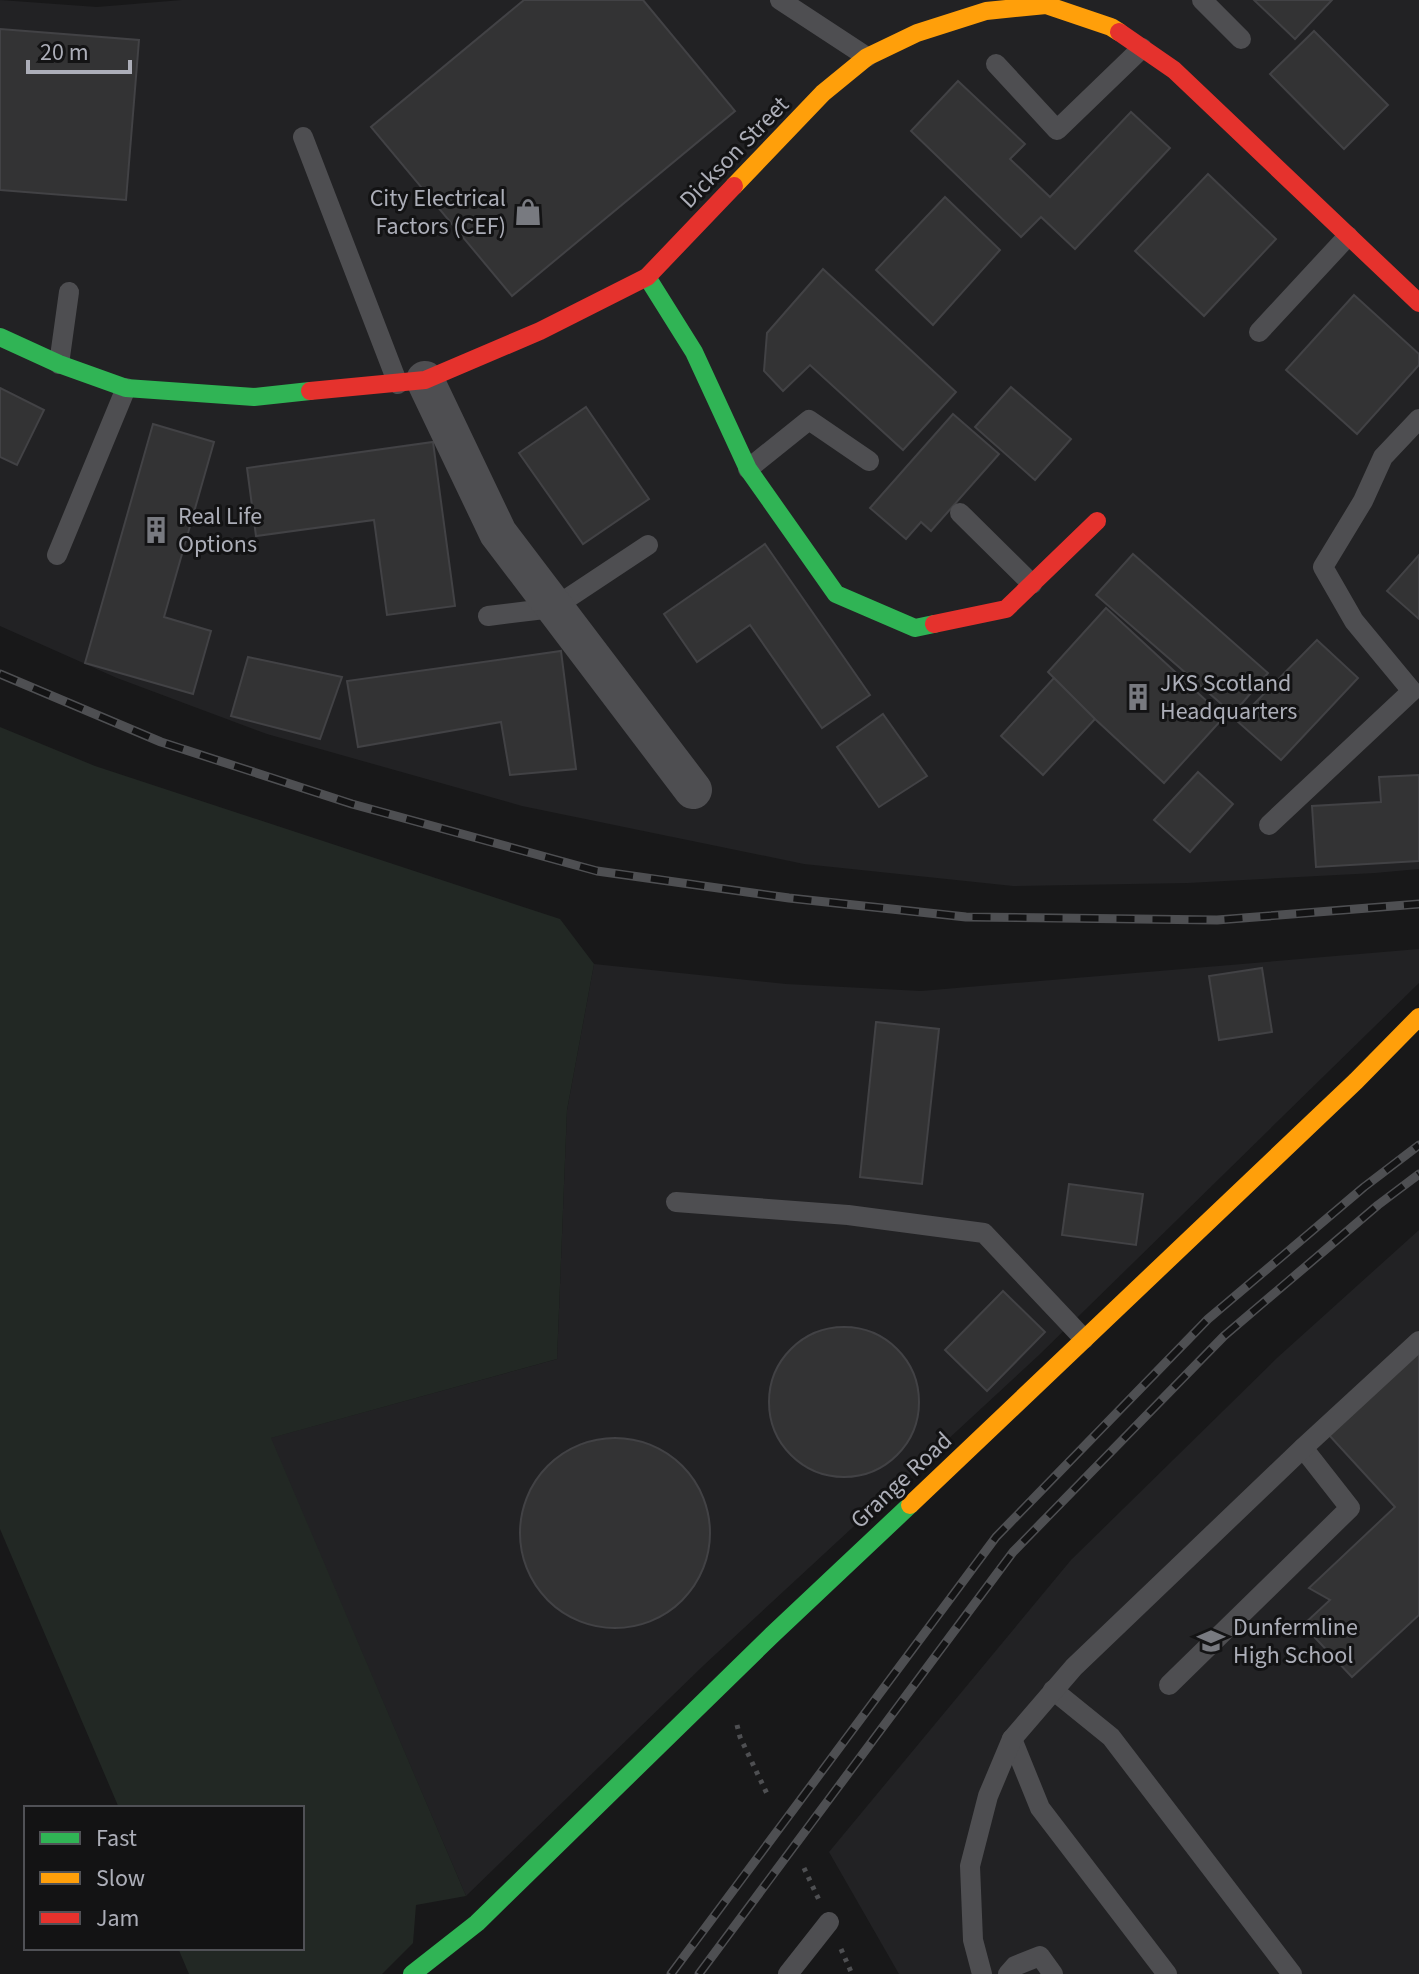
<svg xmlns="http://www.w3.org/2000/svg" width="1419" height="1974" font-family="'Source Sans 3',sans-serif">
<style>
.built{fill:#222224}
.green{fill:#222824}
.building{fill:#333334;stroke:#424245;stroke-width:2}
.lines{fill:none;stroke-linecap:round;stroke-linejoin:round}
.path{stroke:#4e4f52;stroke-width:5;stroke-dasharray:4 6;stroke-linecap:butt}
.lane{stroke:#4e4e51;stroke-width:20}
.street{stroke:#4e4e51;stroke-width:38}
.fast{stroke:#30b455;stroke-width:18}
.slow{stroke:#ff9f0a;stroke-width:18}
.jam{stroke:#e5322d;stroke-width:18}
.rail-casing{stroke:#4e4f52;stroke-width:9}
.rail{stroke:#131314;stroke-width:6;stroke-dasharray:18;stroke-linecap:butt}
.labels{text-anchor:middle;stroke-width:6;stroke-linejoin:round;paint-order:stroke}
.street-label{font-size:24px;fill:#acaeb8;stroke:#131314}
.poi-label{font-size:24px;fill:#acaeb8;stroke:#131314;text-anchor:start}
</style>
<rect width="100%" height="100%" fill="#181819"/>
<g class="built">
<polygon points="0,0 97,7 182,0 1419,0 1419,869 1375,873 1188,883 1013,886 804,864 522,806 267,734 117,678 0,626"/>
<polygon points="1419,949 1419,983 1039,1355 704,1665 466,1896 270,1438 557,1359 567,1110 594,964 786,984 921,991"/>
<polygon points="1419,1230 1419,1974 899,1974 829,1852 1071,1560 1277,1358"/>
</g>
<polygon class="green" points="0,727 95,766 560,919 594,964 567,1110 557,1359 271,1438 466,1896 416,1905 413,1943 382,1974 189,1974 178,1948 302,1948 302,1808 119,1808 0,1529"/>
<g class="building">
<polygon points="524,0 643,0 735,111 512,296 371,127"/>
<polygon points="1254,0 1332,0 1295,39"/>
<polygon points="0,29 139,40 126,200 0,190"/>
<polygon points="1314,31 1388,105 1344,149 1270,74"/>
<polygon points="958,81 1025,144 1010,159 1050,197 1131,112 1170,148 1075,249 1041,217 1021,237 911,131"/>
<polygon points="1208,174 1276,239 1204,316 1135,251"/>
<polygon points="945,197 1000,250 933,325 876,270"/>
<polygon points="823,269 956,392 903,450 810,365 783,391 764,371 767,333"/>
<polygon points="1354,295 1419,354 1419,365 1357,434 1286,370"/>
<polygon points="1011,387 1071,439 1035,480 975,427"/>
<polygon points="0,388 44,410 17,465 0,457"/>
<polygon points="586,407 649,499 583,544 519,453"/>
<polygon points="953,414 999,454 931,531 921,522 906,539 870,508"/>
<polygon points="153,424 214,442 164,617 211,631 193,694 85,663"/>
<polygon points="433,442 455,606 387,615 374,520 256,536 247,468"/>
<polygon points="765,544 870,695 822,728 750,625 697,662 664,614"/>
<polygon points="1133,554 1268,673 1233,714 1096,595"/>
<polygon points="1419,555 1419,619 1387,591"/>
<polygon points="1106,608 1224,717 1164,783 1095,719 1048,672"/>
<polygon points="1317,640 1358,678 1281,760 1237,721"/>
<polygon points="561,651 576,769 510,775 501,722 358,747 347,681"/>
<polygon points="248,657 342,677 320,739 231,716"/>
<polygon points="1054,678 1095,719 1043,775 1001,736"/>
<polygon points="883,714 927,776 879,807 837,747"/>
<polygon points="1198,772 1233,804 1190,852 1154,820"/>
<polygon points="1419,775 1419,861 1316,867 1312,806 1381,802 1379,777"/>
<polygon points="1262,968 1272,1032 1219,1040 1209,976"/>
<polygon points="876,1022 939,1029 922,1184 860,1177"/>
<polygon points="1069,1184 1143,1194 1136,1245 1062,1235"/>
<polygon points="1003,1291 1045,1332 987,1391 945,1350"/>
<circle cx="844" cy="1402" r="75"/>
<polygon points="1419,1352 1419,1615 1352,1677 1303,1625 1330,1600 1309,1588 1395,1507 1329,1435"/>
<circle cx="615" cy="1533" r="95"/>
</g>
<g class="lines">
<g class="path">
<polyline points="737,1725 740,1737 769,1798"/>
<polyline points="804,1868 819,1900"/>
<polyline points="841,1949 852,1974"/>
</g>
<g class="lane">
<polyline points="780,0 867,57"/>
<polyline points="1202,0 1241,39"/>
<polyline points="996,64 1057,130 1142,48"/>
<polyline points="303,137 398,384"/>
<polyline points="1259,332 1348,236"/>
<polyline points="59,364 69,292"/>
<polyline points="748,469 809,420 869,461"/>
<polyline points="960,513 1032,584"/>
<polyline points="57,555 126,388"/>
<polyline points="488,616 553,608 648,545"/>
<polyline points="1269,825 1412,691 1354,621 1323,567 1363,501 1383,457 1419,419"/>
<polyline points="676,1202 848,1215 984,1233 1084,1339"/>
<polyline points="1169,1685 1350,1508 1303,1448"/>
<polyline points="1053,1690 1111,1737 1292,1974"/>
<polyline points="1012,1739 1040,1808 1167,1974"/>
<polyline points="788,1974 829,1922"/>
<polyline points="982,1974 973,1940 970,1866 988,1796 1012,1739 1074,1667 1303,1448 1419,1341"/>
<polyline points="1008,1974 1015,1966 1040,1956 1053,1974"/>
</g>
<polyline class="street" points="425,380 498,533 693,790"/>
<g class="fast">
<polyline points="647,277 694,352 748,469 836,594 915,628 934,624"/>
<polyline points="0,337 59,364 126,388 254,397 310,391"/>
<polyline points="412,1974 477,1923 772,1635 910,1505"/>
</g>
<g class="slow">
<polyline points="734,186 823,93 867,57 917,33 986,11 1046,5 1111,27 1119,32"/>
<polyline points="910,1505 1356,1081 1419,1017"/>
</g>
<g class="jam">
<polyline points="1119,32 1174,70 1419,303"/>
<polyline points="310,391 425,380 540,331 647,277 734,186"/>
<polyline points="934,624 1006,609 1097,521"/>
</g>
<g class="rail-casing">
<g id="rail">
<polyline points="0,674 161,742 352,804 597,871 789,898 966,917 1217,920 1419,904"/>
<polyline points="671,1974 996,1537 1208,1319 1364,1187 1419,1145"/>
<polyline points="699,1974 1013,1552 1224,1336 1378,1205 1419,1174"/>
</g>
</g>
<use href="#rail" class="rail"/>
</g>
<defs>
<g id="shop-bare" transform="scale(2.16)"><path d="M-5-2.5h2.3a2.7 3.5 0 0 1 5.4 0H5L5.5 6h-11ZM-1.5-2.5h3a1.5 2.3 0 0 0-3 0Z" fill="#787a80" stroke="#131314" stroke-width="2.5" paint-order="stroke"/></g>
<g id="building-bare" transform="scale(2.16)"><path d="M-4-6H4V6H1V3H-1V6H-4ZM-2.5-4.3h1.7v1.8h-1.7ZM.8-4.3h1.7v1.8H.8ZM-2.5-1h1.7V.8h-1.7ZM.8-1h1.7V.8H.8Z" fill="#787a80" stroke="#131314" stroke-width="2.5" paint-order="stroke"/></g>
<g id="school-bare" transform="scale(2.16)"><path d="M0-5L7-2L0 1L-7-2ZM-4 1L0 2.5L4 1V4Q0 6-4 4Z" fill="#787a80" stroke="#131314" stroke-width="2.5" paint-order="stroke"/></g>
</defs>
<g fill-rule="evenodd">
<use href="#shop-bare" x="528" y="212"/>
<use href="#building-bare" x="156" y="530"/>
<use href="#building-bare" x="1138" y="697"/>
<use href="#school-bare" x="1211" y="1641"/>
</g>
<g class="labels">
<g class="street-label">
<text transform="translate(734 152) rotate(-46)" y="8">Dickson Street</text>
<text transform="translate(901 1480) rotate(-43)" y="8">Grange Road</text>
</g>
<g class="poi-label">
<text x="506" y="206" text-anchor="end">City Electrical<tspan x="506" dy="28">Factors (CEF)</tspan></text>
<text x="178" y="524">Real Life<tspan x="178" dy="28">Options</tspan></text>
<text x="1160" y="691">JKS Scotland<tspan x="1160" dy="28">Headquarters</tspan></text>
<text x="1233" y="1635">Dunfermline<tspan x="1233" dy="28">High School</tspan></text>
</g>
</g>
<rect x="24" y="1806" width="280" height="144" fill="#131314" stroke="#505156" stroke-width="2"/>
<rect x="40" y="1832" width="40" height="12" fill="#30b455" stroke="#505156" stroke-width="2"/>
<text x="96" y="1846" font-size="24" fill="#acaeb8">Fast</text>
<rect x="40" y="1872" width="40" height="12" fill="#ff9f0a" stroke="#505156" stroke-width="2"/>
<text x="96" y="1886" font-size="24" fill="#acaeb8">Slow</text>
<rect x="40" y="1912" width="40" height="12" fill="#e5322d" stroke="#505156" stroke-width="2"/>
<text x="96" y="1926" font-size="24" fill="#acaeb8">Jam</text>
<path d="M28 60v12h102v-12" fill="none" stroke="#acaeb8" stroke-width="4"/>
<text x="40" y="60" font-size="24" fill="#acaeb8" stroke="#131314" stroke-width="6" paint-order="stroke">20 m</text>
</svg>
